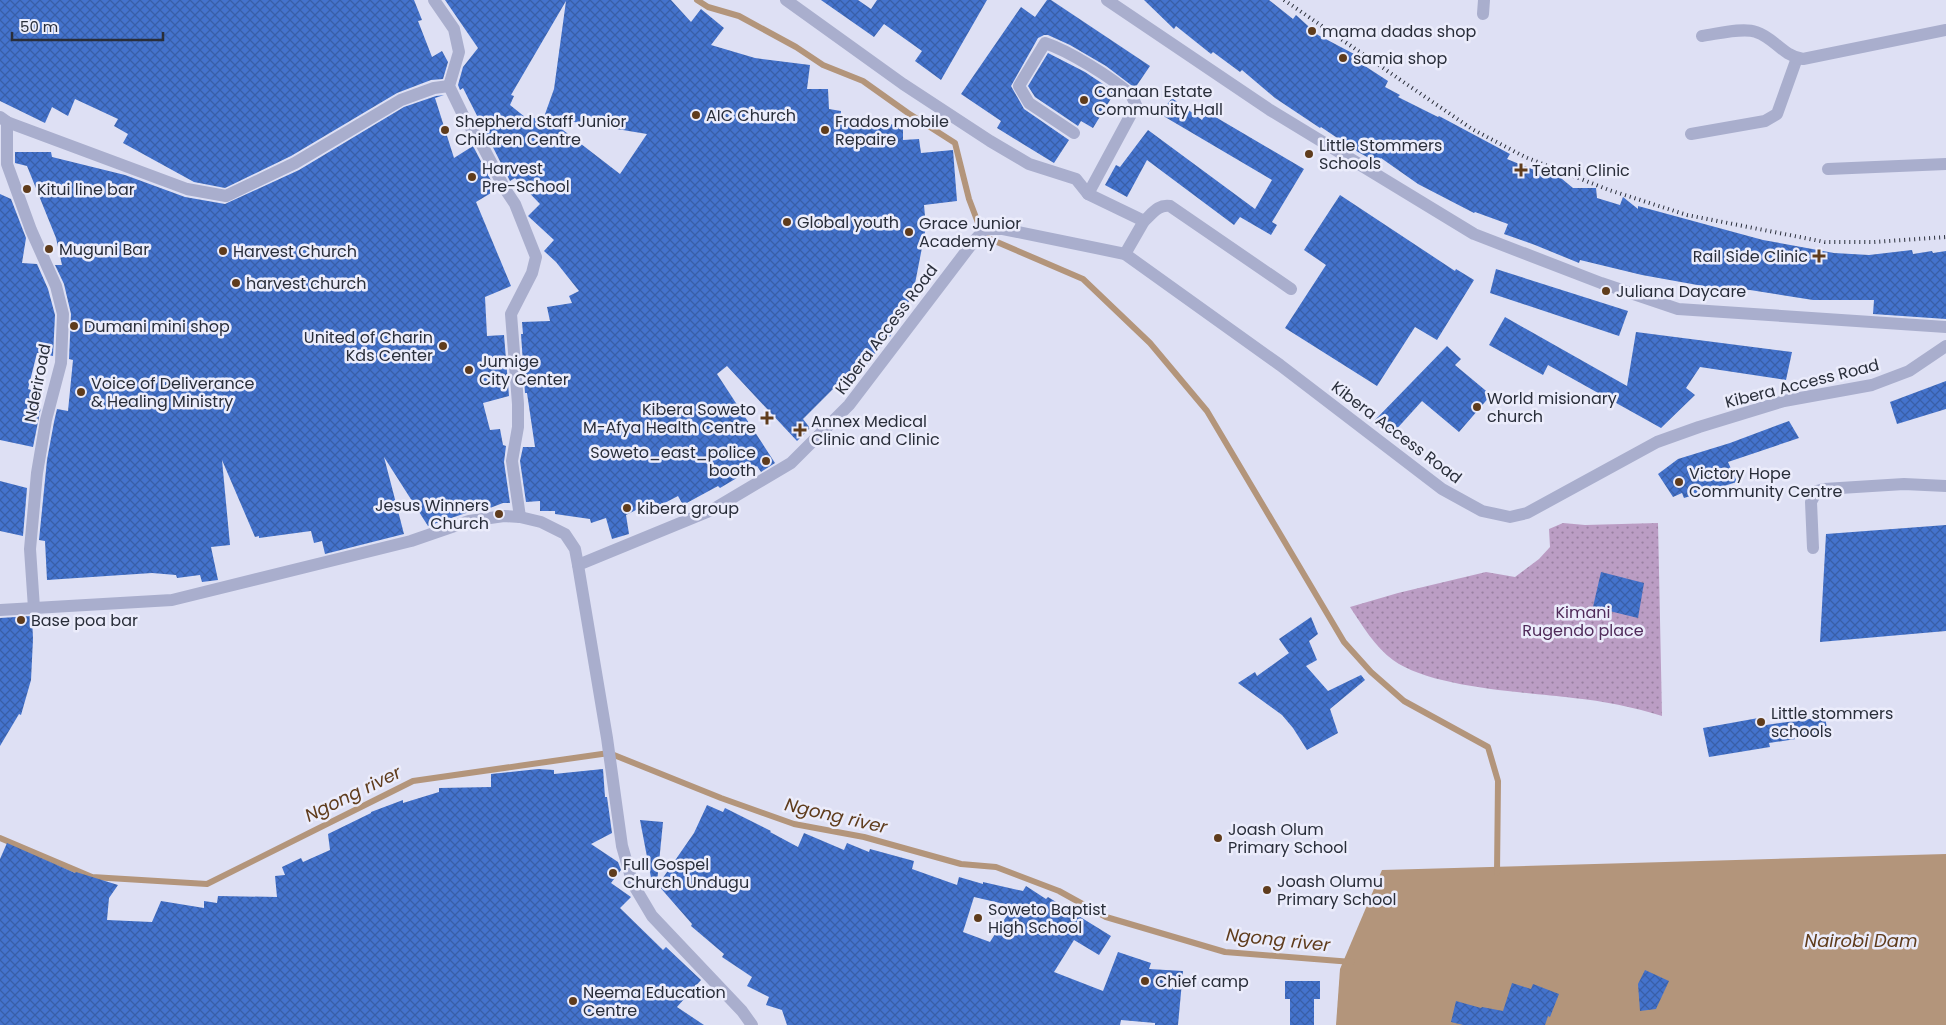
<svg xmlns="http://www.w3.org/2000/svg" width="1946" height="1025" font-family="Poppins,sans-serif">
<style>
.garden{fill:url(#garden-dots)}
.water{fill:#b3957b}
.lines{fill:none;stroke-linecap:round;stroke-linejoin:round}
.stream{stroke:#b3957b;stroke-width:6}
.building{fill:url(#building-cross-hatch);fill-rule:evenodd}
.service{stroke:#a9aecd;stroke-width:12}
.minor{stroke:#a9aecd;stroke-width:12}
.rail{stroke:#292e3a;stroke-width:4;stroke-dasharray:1 4;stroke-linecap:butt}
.poi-dot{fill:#5f3c1c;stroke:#ebecfb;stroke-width:2}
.labels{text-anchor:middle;stroke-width:5;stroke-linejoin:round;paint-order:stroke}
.poi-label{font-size:16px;fill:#292e3a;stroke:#ebecfb;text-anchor:start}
.street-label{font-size:16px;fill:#292e3a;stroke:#ebecfb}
.park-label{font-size:16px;fill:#502b5a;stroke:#ebecfb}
.water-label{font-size:18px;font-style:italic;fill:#5f3c1c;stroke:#ebecfb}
</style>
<defs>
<pattern id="garden-dots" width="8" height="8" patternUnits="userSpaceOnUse" patternTransform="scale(1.25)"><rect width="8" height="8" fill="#bb9dc4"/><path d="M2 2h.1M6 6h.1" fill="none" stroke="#9880a0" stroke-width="1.8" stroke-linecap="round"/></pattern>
<pattern id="building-cross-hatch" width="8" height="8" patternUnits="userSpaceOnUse" patternTransform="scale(1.25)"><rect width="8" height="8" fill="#4473cd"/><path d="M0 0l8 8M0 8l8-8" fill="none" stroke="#395fa7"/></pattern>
</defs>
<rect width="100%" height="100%" fill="#dee0f4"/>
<path class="garden" d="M 1563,523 L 1585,525 L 1658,523 L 1662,716 C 1633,707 1604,701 1573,698 C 1525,692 1431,688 1393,660 C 1375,647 1362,625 1350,607 L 1398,593 L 1486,572 L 1515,577 L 1539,559 L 1550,547 L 1549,529 Z"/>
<polygon class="water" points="1946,854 1946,1025 1336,1025 1340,969 1382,870"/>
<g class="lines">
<g class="stream">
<polyline points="697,0 708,7 739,16 796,47 823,65 863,81 908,113 955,143 969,199 983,236 1083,279 1150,343 1207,411 1344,642 1371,672 1404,701 1488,747 1498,781 1497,873"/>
<polyline points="0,838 92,877 207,884 413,781 609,753 721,798 794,824 864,837 961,864 996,867 1059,891 1106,917 1225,952 1352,962"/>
</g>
</g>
<g class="building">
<polygon points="0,0 414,0 422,20 418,21 432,57 442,51 448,62 443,79 431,80 397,93 291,156 225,188 194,182 123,143 128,134 114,126 118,119 75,99 68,116 52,107 45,123 0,101"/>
<path d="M 445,0 L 671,0 L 691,22 L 701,9 L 724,28 L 711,45 L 755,58 L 810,65 L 807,89 L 828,89 L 829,109 L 841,111 L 840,122 L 903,125 L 903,140 L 919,139 L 921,153 L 953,150 L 957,201 L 924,205 L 926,227 L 912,299 L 910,299 L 890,337 L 888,336 L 863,370 L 846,387 L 840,382 L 803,419 L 810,428 L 797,441 L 727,366 L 717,374 L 775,463 L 761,472 L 757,466 L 720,488 L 718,486 L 683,505 L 678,496 L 657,507 L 654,501 L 626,515 L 629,534 L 612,539 L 606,518 L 591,523 L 590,519 L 555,514 L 555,511 L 540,511 L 540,501 L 526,502 L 520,461 L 523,447 L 535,447 L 527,393 L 525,393 L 521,334 L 523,334 L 522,322 L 550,321 L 547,307 L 572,303 L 569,296 L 579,291 L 556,262 L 544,251 L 554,240 L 528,216 L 540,204 L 515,178 L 510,181 L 463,88 L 460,90 L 458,85 L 463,67 L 478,48 ZM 566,1 L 554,89 L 544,117 L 647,134 L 620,174 L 550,120 L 525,117 L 510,105 L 514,96 L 511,95 Z"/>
<polygon points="821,0 858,0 871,9 877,0 987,0 941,80 915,61 922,51 884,24 874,37"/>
<polygon points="1047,0 1051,0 1150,66 1135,88 1106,66 1070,45 1048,35 1044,35 1038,38 1011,86 1024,109 1069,140 1054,163 997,128 1001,121 961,94 1021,7 1035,17"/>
<polygon points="1144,0 1269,0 1293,19 1296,15 1318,35 1354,54 1351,57 1388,81 1385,87 1400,95 1398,97 1438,117 1439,116 1510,154 1507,159 1554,178 1556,174 1573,188 1596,188 1597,198 1620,205 1623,197 1638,209 1638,206 1763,240 1834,253 1869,255 1912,250 1913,254 1932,251 1933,253 1946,251 1946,319 1873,314 1874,300 1813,300 1750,290 1714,288 1642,275 1580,260 1579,263 1535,245 1504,234 1508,224 1475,212 1474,213 1418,184 1381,158 1378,163 1358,152 1321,127 1320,128 1275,98 1242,70 1240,72 1213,52 1211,54 1176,26 1174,29"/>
<polygon points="1048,53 1085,72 1115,92 1093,128 1081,121 1078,126 1035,97 1028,86"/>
<polygon points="444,95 435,98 454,158 473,146 496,190 476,202 511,286 485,297 487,336 504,335 509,396 483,403 490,430 500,429 503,445 506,446 504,462 510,503 503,503 482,511 466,513 428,526 384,457 404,534 325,554 322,541 314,543 311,531 259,538 259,536 255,537 222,460 230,545 211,547 218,580 202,582 200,575 177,578 176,575 152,573 47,580 45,541 39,540 47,460 54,422 57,409 68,411 73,360 69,359 71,314 64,284 55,265 62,265 56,238 27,166 15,163 15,152 51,152 52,157 125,175 185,197 225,204 299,170 404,107 436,96"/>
<polygon points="1172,98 1202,120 1207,112 1304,169 1272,222 1277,225 1271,235 1240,217 1234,225 1147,160 1127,197 1105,185 1116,165 1120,167 1148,130 1255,209 1272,180 1160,114"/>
<polygon points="0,194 11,199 26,238 22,263 37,264 48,289 55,315 53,356 37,353 28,389 35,391 33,402 37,403 36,406 41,407 33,447 0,440"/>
<polygon points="1340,195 1455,271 1456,269 1474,280 1437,340 1415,327 1377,386 1285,328 1326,265 1304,250"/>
<polygon points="1496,269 1628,311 1619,336 1490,293"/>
<polygon points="1505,317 1627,386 1636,332 1792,352 1786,380 1700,367 1686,388 1695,395 1661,428 1548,365 1543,375 1489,345"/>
<polygon points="1447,346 1461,359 1455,365 1491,395 1459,432 1422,401 1393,433 1375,420"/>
<polygon points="1946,381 1946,409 1897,424 1890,402"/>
<polygon points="1789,421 1799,438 1728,462 1737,482 1684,498 1682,493 1673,497 1658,474 1678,459 1730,443"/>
<polygon points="0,481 27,488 23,536 0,531"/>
<polygon points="1946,525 1946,631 1820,642 1826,534"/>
<polygon points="1601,572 1644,583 1638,618 1593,607"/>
<polygon points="32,616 33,639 31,680 21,715 19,714 0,746 0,618"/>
<polygon points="1311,617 1318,634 1309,641 1317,660 1306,666 1328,691 1361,675 1365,680 1330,709 1338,733 1307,750 1293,728 1282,715 1238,683 1255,672 1257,676 1289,653 1279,639"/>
<polygon points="1764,717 1766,725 1825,717 1828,734 1769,743 1770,747 1709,757 1703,728"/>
<polygon points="538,769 554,770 554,774 603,769 605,797 607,797 612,833 591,844 618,862 621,870 611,883 631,897 620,908 663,950 666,947 701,980 677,1007 704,1025 0,1025 0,859 7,843 75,873 76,872 118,885 109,898 107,920 152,922 161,901 204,908 204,901 217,903 218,896 277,897 275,876 285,875 282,867 301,858 303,862 330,850 328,834 371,813 371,812 403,800 403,803 439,792 439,788 491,787 491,774"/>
<path d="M 707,805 L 723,812 L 725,808 L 771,831 L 770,832 L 798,847 L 804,833 L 844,850 L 847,843 L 869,852 L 870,849 L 914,861 L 912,869 L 957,885 L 959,877 L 983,884 L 983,882 L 1023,891 L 1026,886 L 1046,899 L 1048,897 L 1111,936 L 1099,955 L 1074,940 L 1054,972 L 1103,991 L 1118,952 L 1151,963 L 1149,969 L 1183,971 L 1178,1025 L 1155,1025 L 1155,1023 L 1121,1020 L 1120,1025 L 787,1025 L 782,1010 L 766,1005 L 769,997 L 747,986 L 752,977 L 722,957 L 724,954 L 691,926 L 692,924 L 658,885 L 694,833 ZM 974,897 L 1013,906 L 990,942 L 963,932 Z"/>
<polygon points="640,820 663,822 657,883 652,883"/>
<polygon points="1645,970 1669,981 1656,1009 1640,1011 1638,984"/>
<polygon points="1285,981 1320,981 1320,999 1314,999 1314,1025 1290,1025 1290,999 1285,999"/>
<polygon points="1512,983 1531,989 1533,984 1559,994 1550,1017 1548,1016 1545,1025 1463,1025 1451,1022 1456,1001 1481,1008 1482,1007 1503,1011"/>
</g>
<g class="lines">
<g class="service">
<polyline points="786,0 903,84 990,141 1029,164 1076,179 1088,194 1144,221 1125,254"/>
<path d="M 1074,133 L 1029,103 L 1019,86 L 1045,43 C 1069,51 1111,77 1130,94 C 1133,97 1134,101 1136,105 L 1088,194"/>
<polyline points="1691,134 1765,121 1777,114 1797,58"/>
<path d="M 1144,221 C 1152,214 1158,204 1170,206 L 1291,289"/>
</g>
<g class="minor">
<polyline points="434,0 454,29 459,52 449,86 464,117 482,145 505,189 515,204 536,257 532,273 511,314 518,404 518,427 512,461 520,517"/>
<polyline points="1107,0 1270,110 1474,234 1601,283 1678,309 1946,327"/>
<polyline points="1483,14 1484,0"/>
<path d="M 1702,36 C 1717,34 1743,27 1756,32 C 1775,38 1781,55 1803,59 L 1946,30"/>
<polyline points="0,117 7,122 7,164 31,230 56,286 63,314 61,363 46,420 37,473 30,549 34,608"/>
<polyline points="7,122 187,189 226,196 295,163 401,100 434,88 449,86"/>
<polyline points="1828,169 1946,164"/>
<polyline points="1813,548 1811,502 1817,491 1824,489 1904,484 1946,486"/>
<polyline points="0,610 172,600 411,541 469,521 504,516 520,517 541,522 565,534 575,549 578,565"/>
<polyline points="752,1025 742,1011 652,916 633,884 622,846 607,738 578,565 712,510 791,463 849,405 974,241 985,229 1003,229 1125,254 1280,365 1442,489 1482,511 1510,517 1527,513 1657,442 1699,427 1784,401 1872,385 1909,371 1946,346"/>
</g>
<polyline class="rail" points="1284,0 1472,129 1525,157 1609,190 1687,215 1825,242 1874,242 1946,237"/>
</g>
<g class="poi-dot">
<circle cx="1312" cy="31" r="5"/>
<circle cx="1343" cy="58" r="5"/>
<circle cx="1084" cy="100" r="5"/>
<circle cx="696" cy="115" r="5"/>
<circle cx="445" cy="130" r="5"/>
<circle cx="825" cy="130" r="5"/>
<circle cx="1309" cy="154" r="5"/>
<path d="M1518.5 162.5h5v5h5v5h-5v5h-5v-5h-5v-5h5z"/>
<circle cx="472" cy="177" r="5"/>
<circle cx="27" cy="189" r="5"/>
<circle cx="787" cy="222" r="5"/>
<circle cx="909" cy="232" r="5"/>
<circle cx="49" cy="249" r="5"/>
<circle cx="223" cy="251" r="5"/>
<path d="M1816.5 248.5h5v5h5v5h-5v5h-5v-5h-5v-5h5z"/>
<circle cx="236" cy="283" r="5"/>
<circle cx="1606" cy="291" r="5"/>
<circle cx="74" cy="326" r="5"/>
<circle cx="443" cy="346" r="5"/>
<circle cx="469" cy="370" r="5"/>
<circle cx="81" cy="392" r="5"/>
<circle cx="1477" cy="407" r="5"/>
<path d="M764.5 410.5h5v5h5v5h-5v5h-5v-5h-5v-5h5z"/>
<path d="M797.5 422.5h5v5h5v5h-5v5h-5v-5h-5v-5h5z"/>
<circle cx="766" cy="461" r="5"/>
<circle cx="1679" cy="482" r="5"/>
<circle cx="627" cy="508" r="5"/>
<circle cx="499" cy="514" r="5"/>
<circle cx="21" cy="620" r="5"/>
<circle cx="1761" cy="722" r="5"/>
<circle cx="1218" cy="838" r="5"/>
<circle cx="613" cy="873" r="5"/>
<circle cx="1267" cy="890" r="5"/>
<circle cx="978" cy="918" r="5"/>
<circle cx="1145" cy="981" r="5"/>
<circle cx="573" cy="1001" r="5"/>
</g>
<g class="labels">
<g class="poi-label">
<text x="1322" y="37">mama dadas shop</text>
<text x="1353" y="64">samia shop</text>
<text x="1094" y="97">Canaan Estate<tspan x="1094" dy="18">Community Hall</tspan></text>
<text x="706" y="121">AIC Church</text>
<text x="455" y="127">Shepherd Staff Junior<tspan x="455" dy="18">Children Centre</tspan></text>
<text x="835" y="127">Frados mobile<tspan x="835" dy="18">Repaire</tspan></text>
<text x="1319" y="151">Little Stommers<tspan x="1319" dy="18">Schools</tspan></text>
<text x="482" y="174">Harvest<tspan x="482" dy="18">Pre-School</tspan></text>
<text x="1532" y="176">Tetani Clinic</text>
<text x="37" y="195">Kitui line bar</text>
<text x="797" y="228">Global youth</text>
<text x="919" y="229">Grace Junior<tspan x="919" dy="18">Academy</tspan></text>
<text x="59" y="255">Muguni Bar</text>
<text x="233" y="257">Harvest Church</text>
<text x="1808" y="262" text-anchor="end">Rail Side Clinic</text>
<text x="246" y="289">harvest church</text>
<text x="1616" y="297">Juliana Daycare</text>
<text x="84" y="332">Dumani mini shop</text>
<text x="433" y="343" text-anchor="end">United of Charin<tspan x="433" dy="18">Kds Center</tspan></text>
<text x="479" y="367">Jumige<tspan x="479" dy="18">City Center</tspan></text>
<text x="91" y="389">Voice of Deliverance<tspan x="91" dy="18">&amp; Healing Ministry</tspan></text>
<text x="1487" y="404">World misionary<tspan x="1487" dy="18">church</tspan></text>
<text x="756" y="415" text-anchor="end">Kibera Soweto<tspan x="756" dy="18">M-Afya Health Centre</tspan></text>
<text x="811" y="427">Annex Medical<tspan x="811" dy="18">Clinic and Clinic</tspan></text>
<text x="756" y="458" text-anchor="end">Soweto_east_police<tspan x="756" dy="18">booth</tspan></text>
<text x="1689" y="479">Victory Hope<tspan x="1689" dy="18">Community Centre</tspan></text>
<text x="489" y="511" text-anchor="end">Jesus Winners<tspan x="489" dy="18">Church</tspan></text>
<text x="637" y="514">kibera group</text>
<text x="31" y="626">Base poa bar</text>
<text x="1771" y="719">Little stommers<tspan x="1771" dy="18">schools</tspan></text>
<text x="1228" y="835">Joash Olum<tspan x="1228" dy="18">Primary School</tspan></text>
<text x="623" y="870">Full Gospel<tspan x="623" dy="18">Church Undugu</tspan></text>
<text x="1277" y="887">Joash Olumu<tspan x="1277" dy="18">Primary School</tspan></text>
<text x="988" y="915">Soweto Baptist<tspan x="988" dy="18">High School</tspan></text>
<text x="1155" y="987">Chief camp</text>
<text x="583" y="998">Neema Education<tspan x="583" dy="18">Centre</tspan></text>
</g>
<g class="street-label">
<text transform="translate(886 329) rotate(-53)" y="6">Kibera Access Road</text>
<text transform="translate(37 383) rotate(-79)" y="6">Nderiroad</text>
<text transform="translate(1802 383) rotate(-14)" y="6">Kibera Access Road</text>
<text transform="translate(1397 432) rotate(37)" y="6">Kibera Access Road</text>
</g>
<g class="park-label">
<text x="1583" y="618">Kimani<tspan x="1583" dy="18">Rugendo place</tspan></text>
</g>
<g class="water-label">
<text transform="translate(353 794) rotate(-26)" y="6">Ngong river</text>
<text transform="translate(836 816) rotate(13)" y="6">Ngong river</text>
<text transform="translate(1278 940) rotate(6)" y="6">Ngong river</text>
<text x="1861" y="947">Nairobi Dam</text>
</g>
</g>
<path d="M12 32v8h151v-8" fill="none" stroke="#292e3a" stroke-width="2.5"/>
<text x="20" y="32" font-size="15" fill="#292e3a" stroke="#ebecfb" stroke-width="4" paint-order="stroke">50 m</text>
</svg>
